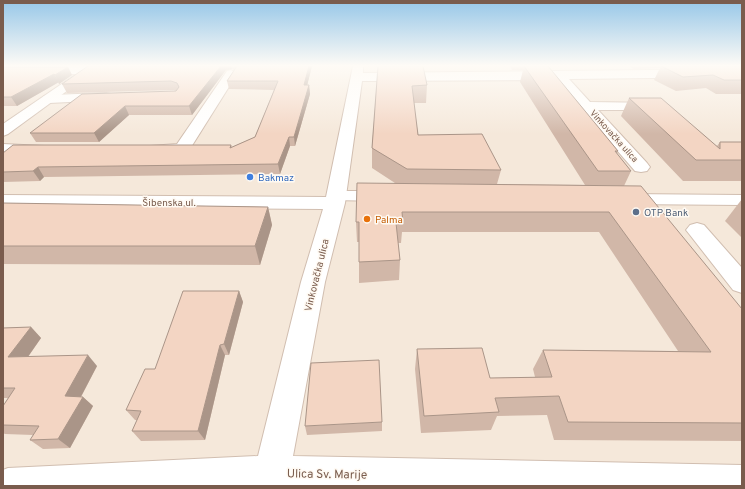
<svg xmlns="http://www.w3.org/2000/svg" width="745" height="489" font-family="Overpass,sans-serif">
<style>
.residential{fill:#f5e8da}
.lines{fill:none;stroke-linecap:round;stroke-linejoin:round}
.pedestrian-casing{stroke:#d1beb0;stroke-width:2}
.minor-casing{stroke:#d1beb0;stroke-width:2}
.tertiary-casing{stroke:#d1beb0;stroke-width:2}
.pedestrian{fill:#fff;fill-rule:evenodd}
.minor{fill:#fff;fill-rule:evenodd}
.tertiary{fill:#fff;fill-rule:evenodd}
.wall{fill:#d1b7a8}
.shaded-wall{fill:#aa9588}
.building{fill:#f3d5c3;stroke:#aa9588}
.shop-dot{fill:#3f7fe0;stroke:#fffaf3;stroke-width:1.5}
.service-dot{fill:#5c6f8a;stroke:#fffaf3;stroke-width:1.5}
.food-dot{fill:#e8710a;stroke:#fffaf3;stroke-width:1.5}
.labels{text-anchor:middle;stroke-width:3;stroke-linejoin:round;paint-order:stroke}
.far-street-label{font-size:9px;fill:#7a5c4d;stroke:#fffaf3}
.shop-label{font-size:10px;fill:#366cbe;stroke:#fffaf3;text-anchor:start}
.street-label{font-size:10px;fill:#7a5c4d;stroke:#fffaf3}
.service-label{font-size:10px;fill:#4e5e75;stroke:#fffaf3;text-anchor:start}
.food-label{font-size:10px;fill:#c56008;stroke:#fffaf3;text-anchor:start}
.near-street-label{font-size:12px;fill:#7a5c4d;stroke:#fffaf3}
</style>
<rect width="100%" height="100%" fill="#fdf6ec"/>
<rect class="residential" x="3" y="66" width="739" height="420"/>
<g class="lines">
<g class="pedestrian-casing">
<g id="pedestrian">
<polygon points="337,191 385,191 391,192 394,196 391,200 385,201 331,200 328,196 331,192"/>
<polygon points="625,194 742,195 742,205 625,204 619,203 616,199 619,195"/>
</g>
</g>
<g class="minor-casing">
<g id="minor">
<polygon points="3,66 112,66 118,70 112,74 3,74"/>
<polygon points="353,66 363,66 363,73 742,69 742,77 569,79 590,102 659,103 661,106 659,109 654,110 598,110 647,163 650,167 647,171 641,172 635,171 556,80 362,81 345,203 325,282 293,456 742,465 742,486 3,486 3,470 8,468 258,456 301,282 323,209 3,207 3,195 326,197"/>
<polygon points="231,70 237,74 188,152 182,154 150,152 148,149 150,146 177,144 227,71"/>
<polygon points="106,93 111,94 113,97 111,100 49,103 44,102 42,99 44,96 49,95"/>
<polygon points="3,144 44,146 46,149 44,152 3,154"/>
<polygon points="697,223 704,225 742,268 742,293 733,290 690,235 686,230 690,225"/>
</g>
</g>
<g class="tertiary-casing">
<polygon id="tertiary" points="88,66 101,66 8,134 3,136 3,124"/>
</g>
<use href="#pedestrian" class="pedestrian"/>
<use href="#minor" class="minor"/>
<use href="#tertiary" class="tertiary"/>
</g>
<g class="wall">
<polygon points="180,66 312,66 307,85 309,85 310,94 295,146 290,146 280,174 44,177 40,181 3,182 3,153 231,145 232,147 255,137 274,90 229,89 227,81 234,70 232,69 226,70 192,115 129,115 99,142 36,142 30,133 177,90 174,90 67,93 62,84"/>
<polygon points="378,66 427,85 426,103 414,103 418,135 501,170 497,184 585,185 520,82 523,70 512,70 510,66 548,66 618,151 617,154 631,171 624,186 742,309 742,441 554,440 547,415 497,416 491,430 421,433 415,369 417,349 490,378 535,377 533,369 543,350 678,351 599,232 402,232 401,243 398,243 400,260 399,280 359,283 359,242 357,242 356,222 395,183 372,168 372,148"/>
<polygon points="629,66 742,66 742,94 716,94 706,88 676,91 654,80 660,68 634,69"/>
<polygon points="3,67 68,67 72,75 59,84 59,82 17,106 3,106"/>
<polygon points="629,98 717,146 720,142 742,142 742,181 683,181 621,116"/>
<polygon points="742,199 742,238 725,221"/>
<polygon points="3,203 268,207 272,225 260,265 3,264"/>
<polygon points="239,291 243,302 229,355 225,355 205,440 141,441 132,431 137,420 135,420 126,410 155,369"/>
<polygon points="31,327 41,338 28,357 97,366 81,397 83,397 93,406 70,448 43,449 30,440 33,435 5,434 3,433 3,406 8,398 3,398 3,328"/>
<polygon points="382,422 382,431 307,435 305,426"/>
</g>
<g class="shaded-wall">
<polygon points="221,66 231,66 232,69 226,70 192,115 189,106"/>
<polygon points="309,66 312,66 305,94 304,85"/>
<polygon points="68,67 72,75 59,84 55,75"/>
<polygon points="54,74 59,82 17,106 11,97"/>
<polygon points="309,85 310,94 295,146 294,137"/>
<polygon points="125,106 129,115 99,142 94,133"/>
<polygon points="289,137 290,146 280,174 278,164"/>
<polygon points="38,167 44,177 40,181 33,171"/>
<polygon points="268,207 272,225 260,265 255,246"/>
<polygon points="239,291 243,302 229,355 224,344"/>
<polygon points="31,327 41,338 20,368 8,357"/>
<polygon points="220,345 225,355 205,440 198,431"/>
<polygon points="88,355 97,366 76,406 65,396"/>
<polygon points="83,397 93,406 70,448 58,439"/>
</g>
<g class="building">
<polygon points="88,66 221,66 189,106 125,106 94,133 30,133 82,94 176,91 179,87 177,83 171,81 62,84"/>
<polygon points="237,66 309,66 304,85 309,85 294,137 289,137 278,164 38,167 33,171 3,172 3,153 13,145 231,145 230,148 255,137 278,81 227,81"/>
<polygon points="378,66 423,66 427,85 412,86 418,135 482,134 501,170 407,169 372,148"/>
<polygon points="524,66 548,66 618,151 615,151 631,171 598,171"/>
<polygon points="661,66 742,66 742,80 724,80 713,75 683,77"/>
<polygon points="3,67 68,67 55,75 54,74 11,97 3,97"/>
<polygon points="629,98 661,98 720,149 720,142 742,142 742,160 696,160"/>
<polygon points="357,183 641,186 742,309 742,423 568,422 559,396 495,398 499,412 424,416 417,349 482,348 490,378 552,377 543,350 711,352 609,212 402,212 403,223 396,223 400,260 359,262 359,222 356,222"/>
<polygon points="3,203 268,207 255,246 3,246"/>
<polygon points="183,291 239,291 224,344 220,345 198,431 132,431 141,411 126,410 145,369 155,369"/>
<polygon points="31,327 8,357 88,355 65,396 83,397 58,439 30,440 39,426 3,425 3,406 15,388 3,388 3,328"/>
<polygon points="379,360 382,422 305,426 311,363"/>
</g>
<linearGradient id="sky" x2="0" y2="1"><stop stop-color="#97c7e8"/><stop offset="0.49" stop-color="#fefbf6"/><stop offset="1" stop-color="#fefbf6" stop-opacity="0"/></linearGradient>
<rect width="745" height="134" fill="url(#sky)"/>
<circle class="shop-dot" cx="250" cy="177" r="4"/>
<circle class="service-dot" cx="636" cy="212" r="4"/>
<circle class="food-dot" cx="367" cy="219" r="4"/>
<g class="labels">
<g class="far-street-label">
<text transform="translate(614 136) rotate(48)" y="3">Vinkovačka ulica</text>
</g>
<g class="shop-label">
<text x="258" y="181">Bakmaz</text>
</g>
<g class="street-label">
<text x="169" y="206">Šibenska ul.</text>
<text transform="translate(316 275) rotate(-76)" y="4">Vinkovačka ulica</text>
</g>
<g class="service-label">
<text x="644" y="216">OTP Bank</text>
</g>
<g class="food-label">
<text x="375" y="223">Palma</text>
</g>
<g class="near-street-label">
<text transform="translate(327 474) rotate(1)" y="4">Ulica Sv. Marije</text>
</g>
</g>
<rect width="745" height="489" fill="none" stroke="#7a5c4d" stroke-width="8"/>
</svg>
